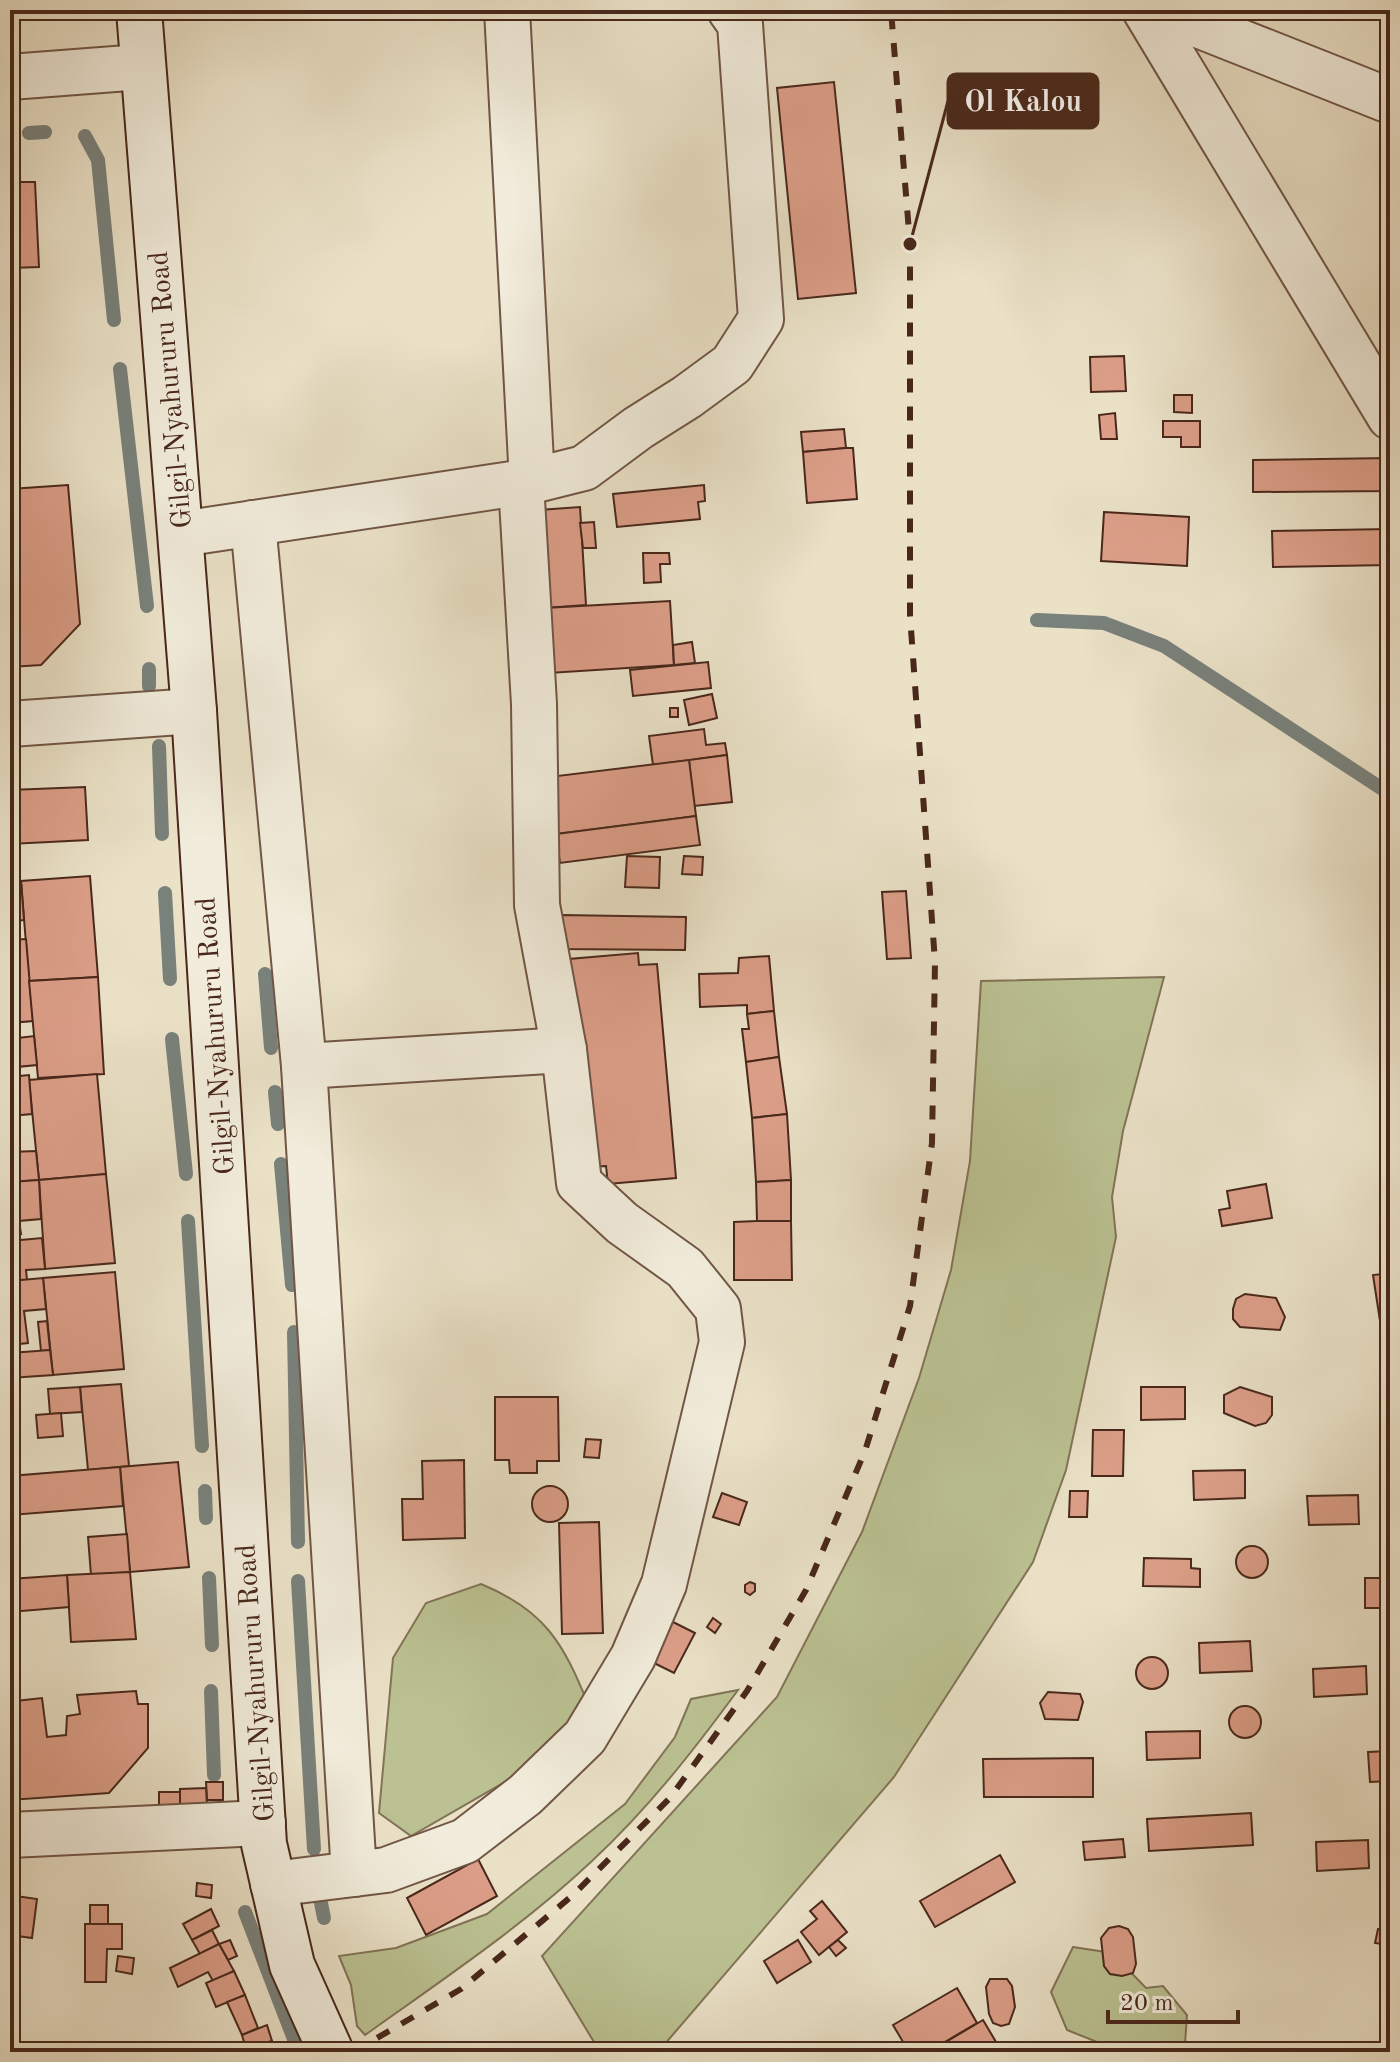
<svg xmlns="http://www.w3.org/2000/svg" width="1400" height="2062" font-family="'Old Standard TT',serif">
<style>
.green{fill:#bbc192;stroke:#827456;stroke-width:2}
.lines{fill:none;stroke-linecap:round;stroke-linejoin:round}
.stream{stroke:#79817b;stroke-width:14}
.building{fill:#dc9e88;stroke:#49281b;stroke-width:2}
.street-casing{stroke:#715646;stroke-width:48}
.secondary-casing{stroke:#49281b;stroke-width:48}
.street{stroke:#f1ecdb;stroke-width:44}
.secondary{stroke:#f1ecdb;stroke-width:44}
.rail{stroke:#49281b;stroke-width:6;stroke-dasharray:14 14;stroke-linecap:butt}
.labels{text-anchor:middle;stroke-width:8;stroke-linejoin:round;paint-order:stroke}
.street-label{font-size:28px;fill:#49281b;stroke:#f1ecdb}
.leader{fill:none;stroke:#49281b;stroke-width:3}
.callout-dot{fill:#49281b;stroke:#f1ecdb;stroke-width:3}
.callout{fill:#49281b;stroke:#49281b;stroke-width:3}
.callout-label{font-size:30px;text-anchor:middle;font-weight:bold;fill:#fff}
</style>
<rect width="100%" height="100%" fill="#eae1c7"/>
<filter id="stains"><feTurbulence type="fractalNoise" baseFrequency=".0025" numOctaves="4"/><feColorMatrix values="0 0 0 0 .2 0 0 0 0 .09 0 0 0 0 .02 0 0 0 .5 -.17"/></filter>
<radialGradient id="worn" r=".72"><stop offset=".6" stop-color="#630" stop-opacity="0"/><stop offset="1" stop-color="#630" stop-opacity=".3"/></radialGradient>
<g class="green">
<polygon points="1164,977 1123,1131 1112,1197 1116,1237 1066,1470 1033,1562 894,1777 658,2052 600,2052 542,1956 777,1697 862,1532 919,1378 951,1270 970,1161 981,981"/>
<path d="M 481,1584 C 544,1610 563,1642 588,1704 L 550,1756 L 411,1836 L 379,1813 L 393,1658 L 426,1603 Z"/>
<path d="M 738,1690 C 694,1750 647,1810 592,1861 C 523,1926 442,1980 365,2035 L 357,2026 L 351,1985 L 339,1956 L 396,1948 L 487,1914 L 625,1804 L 675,1737 L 691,1699 Z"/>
<polygon points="1073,1947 1112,1953 1146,1988 1163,1986 1187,2015 1185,2044 1122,2052 1067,2030 1051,1992"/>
</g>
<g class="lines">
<g class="stream">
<polyline points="29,133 45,132"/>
<polyline points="85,136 98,160 114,320"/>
<polyline points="120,369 147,606"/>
<polyline points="1037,620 1104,623 1164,646 1390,794"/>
<polyline points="149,669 149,686"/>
<polyline points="159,746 162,834"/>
<polyline points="165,893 170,979"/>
<polyline points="265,974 271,1048"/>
<polyline points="172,1039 186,1174"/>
<polyline points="275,1092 278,1124"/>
<polyline points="281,1164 292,1285"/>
<polyline points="188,1221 202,1446"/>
<polyline points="294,1332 298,1542"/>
<polyline points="205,1491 206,1518"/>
<polyline points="209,1578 212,1645"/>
<polyline points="298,1581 314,1849"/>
<polyline points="211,1691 214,1775"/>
<polyline points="320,1898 324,1918"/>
<polyline points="245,1912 299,2052"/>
</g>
</g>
<g class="building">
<polygon points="834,82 856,293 798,299 777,88"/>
<polygon points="15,182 35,182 39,267 10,268 10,216 17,216"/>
<polygon points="1124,356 1126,391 1091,392 1090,357"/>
<polygon points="1174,395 1192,395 1192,413 1174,412"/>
<polygon points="1115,413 1117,439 1101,439 1099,415"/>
<polygon points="1163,421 1200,421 1200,447 1181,447 1181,437 1163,437"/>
<polygon points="844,429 846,448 803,452 801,432"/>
<polygon points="846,448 853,448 857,499 807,503 803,452"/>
<polygon points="1390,458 1390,491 1253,492 1253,460"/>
<polygon points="68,485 80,624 41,665 10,667 10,489"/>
<polygon points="704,485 705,501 698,502 700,519 617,527 613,494"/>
<polygon points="580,507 586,605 545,608 539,510"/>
<polygon points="1104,512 1189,517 1187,566 1101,561"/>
<polygon points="594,522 596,548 583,548 580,523"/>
<polygon points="1390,529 1390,565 1273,567 1272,531"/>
<polygon points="643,553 669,553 670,564 660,564 661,582 644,583"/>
<polygon points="670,601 674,665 549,673 545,608"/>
<polygon points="692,642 695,663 674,665 673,645"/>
<polygon points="708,662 711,688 633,696 630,670"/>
<polygon points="712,694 717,718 689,725 684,700"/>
<rect x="670" y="708" width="8" height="9"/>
<polygon points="704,729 706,745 725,743 727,755 653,765 649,736"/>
<polygon points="727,755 732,802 694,806 689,760"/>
<polygon points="689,760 696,816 556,834 549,777"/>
<polygon points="85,787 88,840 10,844 10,790"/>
<polygon points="696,816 700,845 560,863 556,834"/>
<polygon points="627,856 660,857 659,888 625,887"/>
<polygon points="684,856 703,857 702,875 682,874"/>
<polygon points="90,876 98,977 29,981 21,881"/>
<polygon points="21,881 24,920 10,922 10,882"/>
<polygon points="906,891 911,958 887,959 882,892"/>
<polygon points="561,915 686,917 685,950 561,949"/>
<polygon points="26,939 33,1021 11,1023 10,1034 10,940"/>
<polygon points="638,953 639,965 657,964 676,1178 608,1184 606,1166 588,1167 569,959"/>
<polygon points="769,956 774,1011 747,1014 747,1005 700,1007 699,974 738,973 739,958"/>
<polygon points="98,977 104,1074 38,1078 29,981"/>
<polygon points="774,1011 779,1057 746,1062 742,1029 749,1029 747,1014"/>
<polygon points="34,1036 37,1065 17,1067 18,1076 10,1077 10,1039"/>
<polygon points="779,1057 787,1114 752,1118 746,1062"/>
<polygon points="97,1074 106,1174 39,1180 29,1080"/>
<polygon points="29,1075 32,1114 10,1116 10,1077"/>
<polygon points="787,1114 791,1180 756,1182 752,1118"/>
<polygon points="36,1151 39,1180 10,1182 10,1152"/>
<polygon points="106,1174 115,1263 45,1269 39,1180"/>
<polygon points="39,1180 41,1219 19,1221 21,1234 10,1234 10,1182"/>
<polygon points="791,1180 791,1221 757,1221 756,1182"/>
<polygon points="1266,1184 1272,1218 1222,1226 1219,1210 1230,1208 1227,1191"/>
<polygon points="757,1221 791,1221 792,1280 734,1280 734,1222"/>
<polygon points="42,1238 45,1269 26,1270 27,1280 10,1281 10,1241"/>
<polygon points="115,1272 124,1369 53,1375 43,1278"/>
<polygon points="1390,1273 1390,1380 1389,1380 1373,1275"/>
<polygon points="43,1278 46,1309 24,1311 28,1343 10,1345 10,1281"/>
<polygon points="1245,1294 1276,1298 1285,1317 1280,1330 1240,1327 1233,1319 1233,1309 1236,1299"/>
<polygon points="47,1321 50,1350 41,1351 38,1322"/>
<polygon points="50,1350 53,1375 10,1378 10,1353"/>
<polygon points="121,1384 129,1466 88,1470 80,1387"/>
<polygon points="80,1387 82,1412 50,1414 48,1389"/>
<polygon points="1141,1387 1185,1387 1185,1419 1141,1420"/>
<polygon points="1240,1387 1272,1397 1272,1415 1266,1423 1255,1426 1224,1413 1224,1395"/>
<polygon points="495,1397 558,1397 559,1461 537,1461 537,1473 510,1473 509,1460 495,1460"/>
<polygon points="61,1413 63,1436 38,1438 36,1415"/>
<polygon points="1093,1430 1124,1430 1123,1476 1092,1476"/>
<polygon points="586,1439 601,1440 599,1458 584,1457"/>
<polygon points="464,1460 465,1538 403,1540 402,1499 423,1499 422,1461"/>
<polygon points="178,1462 189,1567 130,1572 120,1467"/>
<polygon points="120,1467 123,1506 11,1515 10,1476"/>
<polygon points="1245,1470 1245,1498 1194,1500 1193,1471"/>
<circle cx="550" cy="1504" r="18"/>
<polygon points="1070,1491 1088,1491 1087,1517 1069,1517"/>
<polygon points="722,1493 747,1502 739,1525 713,1517"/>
<polygon points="1358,1495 1359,1524 1309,1525 1307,1496"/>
<polygon points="599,1522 603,1633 562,1634 559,1523"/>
<polygon points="127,1534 130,1572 91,1575 88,1537"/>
<circle cx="1252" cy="1562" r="16"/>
<polygon points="1144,1558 1191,1559 1191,1568 1200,1569 1200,1587 1143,1586"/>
<polygon points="130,1572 136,1639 71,1642 67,1575"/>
<polygon points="67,1575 69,1607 10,1612 10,1579"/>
<rect x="1365" y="1578" width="25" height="30"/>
<polygon points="750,1582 755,1584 755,1591 750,1595 745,1592 745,1585"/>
<polygon points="713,1618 721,1624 715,1633 707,1627"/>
<polygon points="673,1622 695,1633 674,1673 652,1662"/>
<polygon points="1250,1641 1252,1671 1200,1673 1199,1643"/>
<circle cx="1152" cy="1673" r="16"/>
<polygon points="1366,1666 1367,1694 1314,1697 1313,1669"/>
<polygon points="136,1691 138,1704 148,1704 148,1748 109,1793 10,1800 10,1731 20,1730 16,1701 42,1698 47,1737 66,1735 67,1716 80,1714 77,1695"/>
<polygon points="1048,1692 1080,1694 1083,1702 1078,1720 1045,1719 1040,1703"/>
<circle cx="1245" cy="1722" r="16"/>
<polygon points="1200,1731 1200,1758 1147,1760 1146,1732"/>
<polygon points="1390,1751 1390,1781 1370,1782 1368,1752"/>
<polygon points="1093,1758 1093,1797 984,1797 983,1759"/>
<polygon points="206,1782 223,1782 223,1800 207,1800"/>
<polygon points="206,1788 207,1805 180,1805 180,1789"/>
<rect x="159" y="1792" width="21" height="13"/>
<polygon points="1251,1813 1253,1845 1149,1851 1147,1819"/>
<polygon points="1123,1839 1125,1857 1085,1860 1083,1842"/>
<polygon points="1368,1840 1369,1868 1317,1871 1316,1842"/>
<polygon points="1000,1855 1015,1882 935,1927 920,1901"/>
<polygon points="478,1859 497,1896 426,1935 407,1898"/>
<polygon points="197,1883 212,1885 211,1898 196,1896"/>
<polygon points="16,1896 37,1899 32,1938 10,1935"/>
<polygon points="822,1901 847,1932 819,1955 801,1932 817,1919 810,1911"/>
<rect x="90" y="1905" width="18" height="19"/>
<polygon points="211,1909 219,1926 192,1940 183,1924"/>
<polygon points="85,1924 122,1924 122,1949 107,1949 106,1982 85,1982"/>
<polygon points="1119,1926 1128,1929 1133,1937 1136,1964 1133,1973 1122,1976 1110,1974 1104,1966 1101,1938 1109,1928"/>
<polygon points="1378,1929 1390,1930 1389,1945 1375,1943"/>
<polygon points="212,1930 219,1944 200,1954 192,1940"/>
<polygon points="230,1940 237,1956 228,1960 219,1944"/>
<polygon points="798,1940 811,1962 777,1983 764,1961"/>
<polygon points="838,1940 846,1948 836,1956 829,1947"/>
<polygon points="219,1944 234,1971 213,1981 208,1972 178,1987 170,1968"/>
<polygon points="118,1956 134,1958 132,1974 116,1971"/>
<polygon points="234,1971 245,1995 216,2007 206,1983"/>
<polygon points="990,1979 1007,1979 1012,1986 1015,2007 1009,2024 1001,2026 993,2023 989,2014 986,1987"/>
<polygon points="957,1988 977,2023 928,2052 909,2052 893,2025"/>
<polygon points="245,1995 258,2028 242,2035 227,2002"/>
<polygon points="983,2020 1002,2052 943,2052 939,2046"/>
<polygon points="267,2025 272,2041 246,2049 242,2035"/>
<polygon points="272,2041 275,2052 237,2052 246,2049"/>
</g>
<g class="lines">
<g class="street-casing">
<g id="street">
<polyline points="507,10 532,481"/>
<polyline points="1145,10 1390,417"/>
<polyline points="1160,10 1390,101"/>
<polyline points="10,77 141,67"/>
<polyline points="253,523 304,1066 354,1874"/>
<polyline points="181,534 532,481 584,468 638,428 687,397 732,364 761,319 740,24 730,10"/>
<polyline points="10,724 194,711"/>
<polyline points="304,1066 564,1050"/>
<polyline points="10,1835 263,1823"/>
<polyline points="273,1884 386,1870 465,1841 525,1795 585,1737 633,1657 664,1584 722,1342 718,1309 685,1268 622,1223 579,1183 564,1050 537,905 534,704 521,483"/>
</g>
</g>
<g class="secondary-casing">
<polyline id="secondary" points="139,10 194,711 264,1844 292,1965 331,2052"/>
</g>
<use href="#street" class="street"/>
<use href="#secondary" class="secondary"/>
<polyline class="rail" points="353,2052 461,1989 573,1895 670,1798 747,1691 806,1590 865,1451 910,1306 932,1143 935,962 910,615 910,244 891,10"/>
</g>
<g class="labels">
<g class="street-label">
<text transform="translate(169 390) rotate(-95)" y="10">Gilgil-Nyahururu Road</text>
<text transform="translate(214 1036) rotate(-94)" y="10">Gilgil-Nyahururu Road</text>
<text transform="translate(254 1683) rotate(-94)" y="10">Gilgil-Nyahururu Road</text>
</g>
</g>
<path class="leader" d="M910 244L948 101"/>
<circle class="callout-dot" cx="910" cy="244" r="8"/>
<rect class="callout" x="948" y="74" width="150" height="54" rx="8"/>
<g class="callout-label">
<text x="1023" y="111">Ol Kalou</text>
</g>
<rect width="1400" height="2062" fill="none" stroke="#eae1c7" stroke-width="40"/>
<rect x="12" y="12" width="1376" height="2038" fill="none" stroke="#49281b" stroke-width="4"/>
<rect x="20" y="20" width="1360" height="2022" fill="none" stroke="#49281b" stroke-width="2"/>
<path d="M1108 2010v12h130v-12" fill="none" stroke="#49281b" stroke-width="4"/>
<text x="1120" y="2010" font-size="24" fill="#49281b" stroke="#f1ecdb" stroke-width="6" paint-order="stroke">20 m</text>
<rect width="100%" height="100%" filter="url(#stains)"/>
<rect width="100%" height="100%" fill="url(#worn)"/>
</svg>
